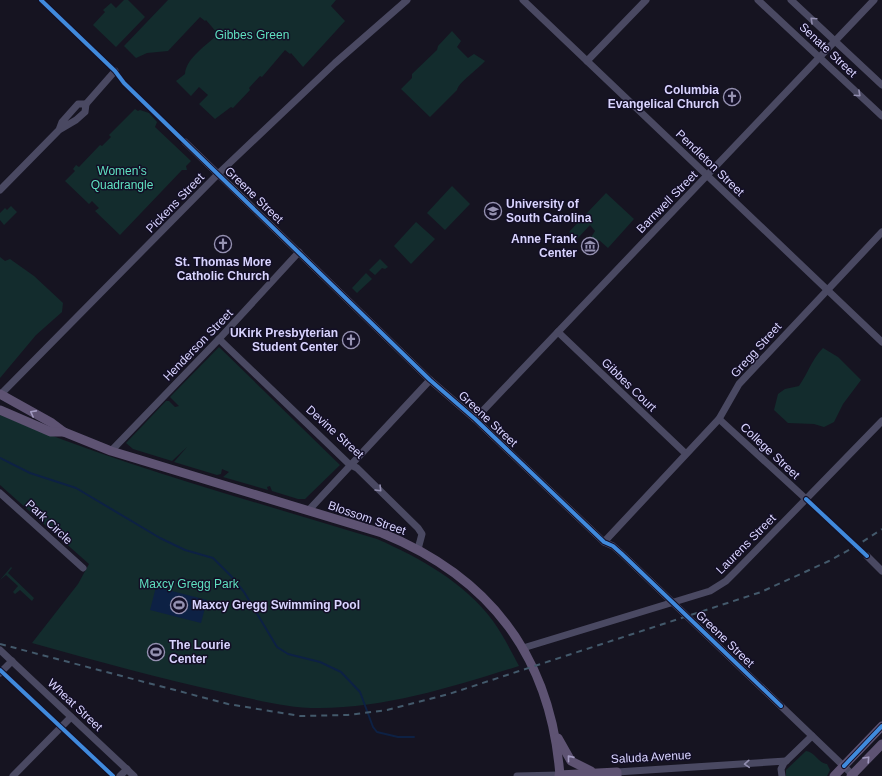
<svg xmlns="http://www.w3.org/2000/svg" width="882" height="776" font-family="Arial,sans-serif">
<style>
.green{fill:#132c2d}
.water{fill:#0d2144}
.lines{fill:none;stroke-linecap:round;stroke-linejoin:round}
.stream{stroke:#0d2144;stroke-width:2}
.minor{stroke:#4a4962;stroke-width:7}
.major{stroke:#5e5373;stroke-width:9}
.rail{stroke:#43596b;stroke-width:2;stroke-dasharray:6 5;stroke-linecap:butt}
.cycleway-casing{stroke:#130f26;stroke-width:6}
.cycleway{stroke:#408adc;stroke-width:4}
.oneway{stroke:#928eb0}
.oneway2{stroke:#a29ac0}
.labels{text-anchor:middle;stroke-width:3;stroke-linejoin:round;paint-order:stroke}
.park-label{font-size:12px;fill:#5fe0c0;stroke:#130f26}
.street-label{font-size:12px;fill:#d9d4ff;stroke:#130f26}
.poi-label{font-size:12px;font-weight:bold;fill:#d9d4ff;stroke:#130f26;text-anchor:end}
</style>
<rect width="100%" height="100%" fill="#161421"/>
<g class="green">
<polygon points="124,0 128,0 145,17 116,47 93,25 105,12 103,10 111,3 116,8"/>
<path d="M 168,0 L 336,0 L 331,6 L 345,21 L 303,67 L 291,53 L 290,54 L 285,50 L 262,77 L 260,76 L 249,88 L 250,90 L 233,108 L 231,107 L 215,119 L 199,104 L 208,95 L 199,87 L 191,96 L 176,81 L 185,74 C 186,58 207,45 218,34 L 206,20 L 205,21 L 200,17 L 168,51 L 147,53 L 136,58 L 124,46 Z"/>
<path d="M 452,31 L 461,41 L 457,47 L 468,58 L 474,54 L 485,61 C 477,70 459,82 457,90 L 430,117 L 401,89 L 412,78 L 412,74 L 437,50 L 438,46 Z"/>
<polygon points="135,109 138,111 140,110 149,113 157,122 155,127 191,161 186,166 187,170 182,170 120,235 95,211 99,208 92,201 89,204 65,181 75,171 73,169 76,165 79,167 100,145 102,146 111,137 109,135"/>
<polygon points="452,186 470,204 445,230 427,213"/>
<polygon points="606,193 634,219 608,248 599,240 595,244 590,239 595,231 590,225 577,239 569,232"/>
<polygon points="11,206 17,212 4,225 0,220 0,213 5,208 7,210"/>
<polygon points="416,222 435,239 411,264 394,246"/>
<polygon points="0,257 5,261 10,259 34,276 63,303 62,312 36,335 0,378"/>
<polygon points="380,259 388,267 385,269 382,268 375,275 369,270"/>
<polygon points="366,273 372,279 357,293 352,288"/>
<polygon points="219,347 340,465 305,499 298,499 272,491 270,486 267,487 268,490 223,477 229,472 222,469 221,474 217,475 174,462 187,447 172,461 133,449 126,443 166,401 169,401 175,407 179,406 170,397"/>
<path d="M 823,348 L 838,357 L 861,380 L 843,404 L 834,422 L 824,427 L 814,424 L 788,423 L 774,410 L 778,394 L 785,389 L 799,386 C 808,373 812,359 823,348 Z"/>
<path d="M 0,415 C 122,466 250,500 377,539 C 420,558 464,582 493,621 C 503,635 511,651 519,666 C 455,686 387,708 319,708 C 287,708 257,700 226,693 C 161,679 97,661 32,643 L 78,584 L 89,564 L 0,485 Z"/>
<polygon points="11,567 12,568 8,573 34,598 32,601 20,590 15,594 13,592 18,586 6,575 0,580"/>
<path d="M 806,751 C 815,752 818,763 827,764 L 830,770 L 827,776 L 786,776 L 786,770 Z"/>
</g>
<polygon class="water" points="156,587 207,600 201,623 150,610"/>
<g class="lines">
<polyline class="stream" points="0,458 30,473 76,488 160,538 185,550 213,558 231,576 244,592 277,647 288,654 320,662 341,672 360,692 373,727 377,732 398,737 414,737"/>
<g class="minor">
<polyline points="523,0 882,342"/>
<polyline points="758,0 882,116"/>
<polyline points="791,0 882,85"/>
<polyline points="587,61 646,0"/>
<polyline points="86,104 115,71"/>
<polyline points="185,142 430,380 475,419 604,542 613,546 622,554 854,776"/>
<polyline points="0,190 59,130 76,120 85,112 86,104 78,104 62,122 59,130"/>
<polyline points="558,332 685,453"/>
<polyline points="219,339 349,464 357,468 418,528 422,534 418,549"/>
<polyline points="0,395 218,174 335,63 407,0"/>
<polyline points="475,419 874,0"/>
<polyline points="719,419 806,499"/>
<polyline points="111,451 219,339 299,252"/>
<polyline points="0,493 83,568"/>
<polyline points="308,511 430,380"/>
<polyline points="604,542 719,419 739,384 882,232"/>
<polyline points="867,556 882,571"/>
<polyline points="523,648 710,591 726,581 737,570 882,421"/>
<polyline points="0,650 134,776"/>
<polyline points="0,673 12,661"/>
<polyline points="617,772 786,761"/>
<polyline points="13,776 71,717"/>
<polyline points="120,776 127,769"/>
<polyline points="517,776 559,775"/>
<polyline points="782,776 781,769 784,763 812,736"/>
</g>
<g class="major">
<path d="M 0,394 L 52,423 L 64,432 L 111,451 L 382,533 C 492,578 551,658 560,776"/>
<polyline points="0,410 51,432 64,432"/>
<polyline points="558,738 571,761 591,771"/>
<polyline points="559,775 617,772 617,776"/>
<polyline points="834,776 882,726"/>
<polyline points="851,776 882,744"/>
</g>
<polyline class="rail" points="0,644 228,704 300,716 348,715 387,710 449,694 761,592 829,561 856,546 882,529"/>
<g class="cycleway-casing">
<g id="cycleway">
<polyline points="41,0 115,71 124,83 430,380 475,419 604,542 613,546 622,554 781,706"/>
<polyline points="806,499 867,556"/>
<polyline points="0,670 113,776"/>
<polyline points="844,766 882,726"/>
</g>
</g>
<use href="#cycleway" class="cycleway"/>
</g>
<defs><path id="oneway-chevron" d="M-2-3.5L2.5 0L-2 3.5" fill="none" stroke-width="1.6" stroke-linecap="round" stroke-linejoin="round"/></defs>
<g class="oneway">
<use href="#oneway-chevron" transform="translate(813 20) rotate(-137)"/>
<use href="#oneway-chevron" transform="translate(858 94) rotate(43)"/>
<use href="#oneway-chevron" transform="translate(379 489) rotate(45)"/>
<use href="#oneway-chevron" transform="translate(747 764) rotate(176)"/>
</g>
<g class="oneway2">
<use href="#oneway-chevron" transform="translate(33 413) rotate(-152)"/>
<use href="#oneway-chevron" transform="translate(570 758) rotate(-129)"/>
<use href="#oneway-chevron" transform="translate(867 759) rotate(-47)"/>
</g>
<defs>
<g id="church-ring" transform="scale(0.9)"><circle r="9.5" fill="#130f26" stroke="#9591b1" stroke-width="1.5"/><path d="M-1.2-6h2.4v3.5h3.3v2.4h-3.3V6h-2.4V-.1h-3.3v-2.4h3.3Z" fill="#9591b1"/></g>
<g id="university-ring" transform="scale(0.9)"><circle r="9.5" fill="#130f26" stroke="#9591b1" stroke-width="1.5"/><path d="M0-5L7-2L0 1L-7-2ZM-4 1L0 2.5L4 1V4Q0 6-4 4Z" fill="#9591b1"/></g>
<g id="museum-ring" transform="scale(0.9)"><circle r="9.5" fill="#130f26" stroke="#9591b1" stroke-width="1.5"/><path d="M0-6L6-3V-2H-6V-3ZM-5-1h2V3h-2ZM-1-1h2V3h-2ZM3-1h2V3H3ZM-6 4H6V6H-6Z" fill="#9591b1"/></g>
<g id="stadium-ring" transform="scale(0.9)"><circle r="9.5" fill="#130f26" stroke="#9591b1" stroke-width="1.5"/><path d="M0-5a6.5 5 0 1 0 0 10a6.5 5 0 1 0 0-10ZM-3.5-1.8h7v3.6h-7Z" fill="#9591b1"/></g>
</defs>
<g fill-rule="evenodd">
<use href="#church-ring" x="732" y="97"/>
<use href="#university-ring" x="493" y="211"/>
<use href="#church-ring" x="223" y="244"/>
<use href="#museum-ring" x="590" y="246"/>
<use href="#church-ring" x="351" y="340"/>
<use href="#stadium-ring" x="179" y="605"/>
<use href="#stadium-ring" x="156" y="652"/>
</g>
<g class="labels">
<g class="park-label">
<text x="252" y="39">Gibbes Green</text>
<text x="122" y="175">Women's<tspan x="122" dy="14">Quadrangle</tspan></text>
<text x="189" y="588">Maxcy Gregg Park</text>
</g>
<g class="street-label">
<text transform="translate(828 50) rotate(43)" y="4">Senate Street</text>
<text transform="translate(710 163) rotate(44)" y="4">Pendleton Street</text>
<text transform="translate(254 195) rotate(44)" y="4">Greene Street</text>
<text transform="translate(667 202) rotate(-46)" y="4">Barnwell Street</text>
<text transform="translate(175 203) rotate(-46)" y="4">Pickens Street</text>
<text transform="translate(198 345) rotate(-46)" y="4">Henderson Street</text>
<text transform="translate(756 350) rotate(-48)" y="4">Gregg Street</text>
<text transform="translate(629 385) rotate(44)" y="4">Gibbes Court</text>
<text transform="translate(488 419) rotate(43)" y="4">Greene Street</text>
<text transform="translate(335 432) rotate(42)" y="4">Devine Street</text>
<text transform="translate(770 451) rotate(43)" y="4">College Street</text>
<text transform="translate(367 518) rotate(19)" y="4">Blossom Street</text>
<text transform="translate(49 522) rotate(43)" y="4">Park Circle</text>
<text transform="translate(746 544) rotate(-45)" y="4">Laurens Street</text>
<text transform="translate(725 639) rotate(44)" y="4">Greene Street</text>
<text transform="translate(75 705) rotate(43)" y="4">Wheat Street</text>
<text transform="translate(651 757) rotate(-3)" y="4">Saluda Avenue</text>
</g>
<g class="poi-label">
<text x="719" y="94">Columbia<tspan x="719" dy="14">Evangelical Church</tspan></text>
<text x="506" y="208" text-anchor="start">University of<tspan x="506" dy="14">South Carolina</tspan></text>
<text x="577" y="243">Anne Frank<tspan x="577" dy="14">Center</tspan></text>
<text x="223" y="266" text-anchor="middle">St. Thomas More<tspan x="223" dy="14">Catholic Church</tspan></text>
<text x="338" y="337">UKirk Presbyterian<tspan x="338" dy="14">Student Center</tspan></text>
<text x="192" y="609" text-anchor="start">Maxcy Gregg Swimming Pool</text>
<text x="169" y="649" text-anchor="start">The Lourie<tspan x="169" dy="14">Center</tspan></text>
</g>
</g>
</svg>
